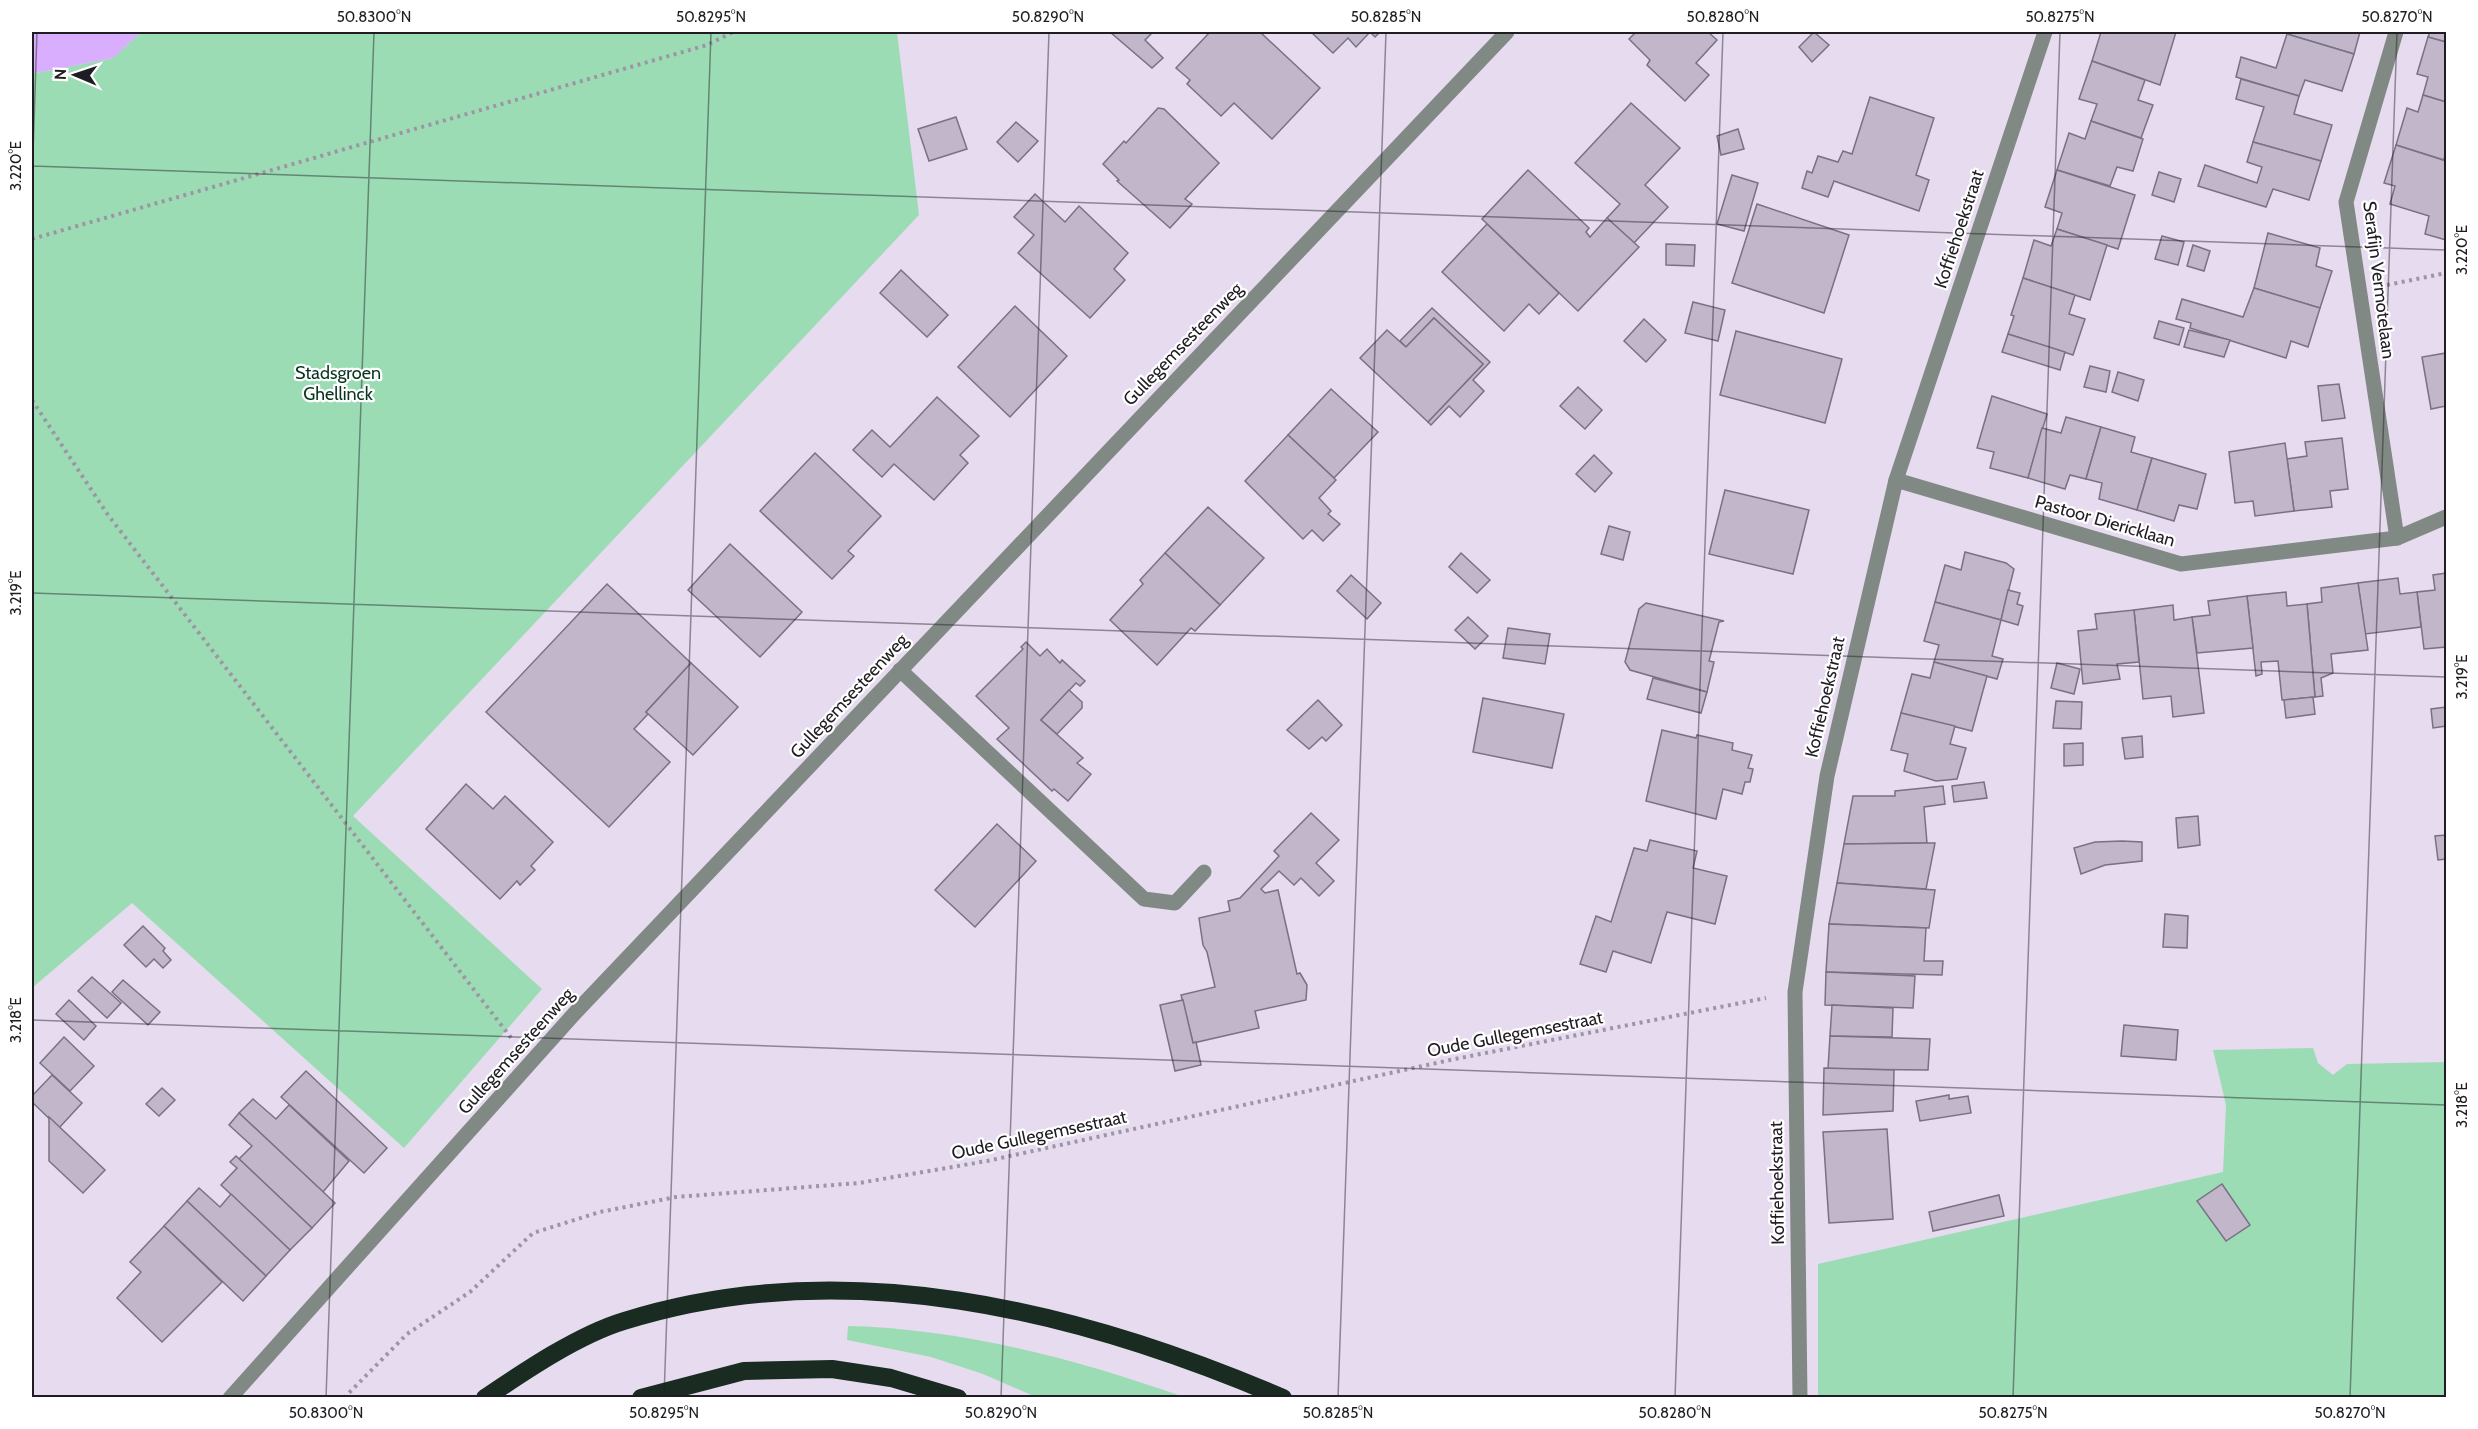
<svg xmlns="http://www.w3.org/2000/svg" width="2478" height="1429" font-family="Cabin,sans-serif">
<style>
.green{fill:#9cdcb5}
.water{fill:#daaeff}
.building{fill:#c1b6ca;stroke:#7a7183;stroke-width:1.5}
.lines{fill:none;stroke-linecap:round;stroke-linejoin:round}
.path{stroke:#9e95a4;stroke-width:4;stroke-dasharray:3 4.5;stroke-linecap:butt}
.minor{stroke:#808983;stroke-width:15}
.highway{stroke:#1a2b21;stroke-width:18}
.ticks{fill:none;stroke:#201c23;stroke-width:1.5;stroke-opacity:0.45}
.labels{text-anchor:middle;stroke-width:4.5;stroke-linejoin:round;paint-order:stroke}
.street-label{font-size:18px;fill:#201c23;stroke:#fff}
.park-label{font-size:18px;fill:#0a3420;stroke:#fff}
.neatline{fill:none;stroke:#201c23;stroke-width:2}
.ticks-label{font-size:15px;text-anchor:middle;fill:#201c23}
</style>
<rect width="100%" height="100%" fill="#e6dbef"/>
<g class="green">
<polygon points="141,32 897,32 919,215 353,816 542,989 404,1148 132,903 32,988 32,69 37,73 113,58"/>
<polygon points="2313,1048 2318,1063 2333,1075 2347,1064 2446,1062 2446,1397 1818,1397 1818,1264 2223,1172 2226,1105 2213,1050"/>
<path d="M 848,1326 C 964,1329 1075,1359 1184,1397 L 1036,1397 L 983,1374 L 931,1357 L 847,1340 Z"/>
</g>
<polygon class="water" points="32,32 141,32 113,58 37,73 32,69"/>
<g class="building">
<polygon points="1110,32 1153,32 1145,40 1163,58 1152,68"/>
<polygon points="1210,32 1260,32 1320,88 1272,139 1234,103 1221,116 1187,84 1190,80 1176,68"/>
<polygon points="1311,32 1380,32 1375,37 1370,32 1356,47 1348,38 1333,53"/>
<polygon points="1636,32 1708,32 1717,40 1696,63 1709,75 1685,101 1647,65 1650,60 1629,39"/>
<polygon points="1814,32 1829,45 1812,62 1799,47"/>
<polygon points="2101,32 2176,32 2160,85 2092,61"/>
<polygon points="2287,32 2360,32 2354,54 2287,34"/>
<polygon points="2430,32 2446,32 2446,42 2428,37"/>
<polygon points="2287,34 2354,54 2342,91 2305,80 2299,96 2236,77 2241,57 2276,68"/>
<polygon points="2428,37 2446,42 2446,102 2423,95 2428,77 2417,74"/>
<polygon points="2092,61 2145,80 2138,100 2153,105 2141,138 2091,121 2097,104 2079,99"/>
<polygon points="2241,79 2299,96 2294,114 2332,125 2321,161 2253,142 2264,107 2236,99"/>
<polygon points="2423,95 2446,102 2446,150 2444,160 2396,145 2407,108 2418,112"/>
<polygon points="1870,97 1934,118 1916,175 1929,180 1919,211 1834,181 1828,197 1802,188 1807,171 1812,173 1818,156 1838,162 1843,151 1852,154"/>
<polygon points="1631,103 1680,148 1645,185 1668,207 1634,243 1607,218 1620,204 1575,163"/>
<polygon points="1158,108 1164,109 1219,163 1185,199 1192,204 1170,228 1117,181 1119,180 1103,164 1124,141 1126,143"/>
<polygon points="956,117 967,149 929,161 918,129"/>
<polygon points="2091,121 2143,139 2133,171 2117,167 2110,186 2057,170 2069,133 2085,139"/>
<polygon points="1016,122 1038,141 1018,162 997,142"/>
<polygon points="1738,129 1744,149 1721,155 1717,136"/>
<polygon points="2253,142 2321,161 2309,200 2273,189 2266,207 2198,186 2205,165 2257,183 2262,167 2247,162"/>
<polygon points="2396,145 2446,161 2446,240 2425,234 2429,216 2390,204 2395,186 2384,183"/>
<polygon points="1528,170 1589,228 1586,232 1590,237 1607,218 1639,247 1578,311 1482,219"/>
<polygon points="2057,170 2135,195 2118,249 2057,229 2062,213 2045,207"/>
<polygon points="2159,172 2181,179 2174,202 2152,195"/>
<polygon points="1732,175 1758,183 1744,231 1717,224"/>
<polygon points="1035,194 1065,222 1079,206 1128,253 1114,269 1125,280 1090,318 1018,253 1034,235 1014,217"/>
<polygon points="1757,204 1849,235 1824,313 1732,283"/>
<polygon points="1487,224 1559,293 1539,314 1529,304 1504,331 1442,272"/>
<polygon points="2057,229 2107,245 2090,300 2023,278 2034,240 2051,246"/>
<polygon points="2268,233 2320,248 2316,266 2332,271 2320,308 2254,288"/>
<polygon points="2162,236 2184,242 2178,265 2155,259"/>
<polygon points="1666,244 1695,245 1694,266 1666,265"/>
<polygon points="2193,245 2210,251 2204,271 2187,266"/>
<polygon points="901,270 948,315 927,337 880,293"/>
<polygon points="2023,278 2075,295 2069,314 2085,319 2073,355 2008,334 2014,316 2011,315"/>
<polygon points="2254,288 2320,308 2308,347 2291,341 2286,358 2190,328 2191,323 2176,319 2182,299 2243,317"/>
<polygon points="1693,302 1725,310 1718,341 1685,333"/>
<polygon points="1015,306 1067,356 1010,417 958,367"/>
<polygon points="1432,308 1490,362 1473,380 1484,391 1460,417 1449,406 1431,425 1428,422 1483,364 1434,318 1406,347 1400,341"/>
<polygon points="1434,318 1483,364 1428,422 1360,358 1387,330 1406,347"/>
<polygon points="1644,319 1666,340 1646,362 1624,341"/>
<polygon points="2159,321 2184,328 2179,345 2154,338"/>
<polygon points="2189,330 2230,340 2224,357 2184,347"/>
<polygon points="1736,331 1842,359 1825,423 1720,395"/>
<polygon points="2008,334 2065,352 2060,370 2002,352"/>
<polygon points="2446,353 2446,406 2431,409 2422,357"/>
<polygon points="2090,366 2110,371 2106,392 2084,387"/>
<polygon points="2118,372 2144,380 2138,401 2112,392"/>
<polygon points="2339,384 2345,418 2322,421 2318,386"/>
<polygon points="1578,387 1602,410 1585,429 1560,406"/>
<polygon points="1331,389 1378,432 1334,478 1288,435"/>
<polygon points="1992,396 2047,414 2028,478 1990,468 1994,452 1977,448"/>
<polygon points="937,397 979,436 960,455 968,463 934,500 894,464 882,477 853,450 872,430 890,447"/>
<polygon points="2066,417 2101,427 2086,479 2070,475 2065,489 2028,478 2042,428 2061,433"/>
<polygon points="2101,427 2135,437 2131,452 2152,458 2137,510 2099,499 2102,483 2086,479"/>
<polygon points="1288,435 1336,480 1319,498 1331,511 1328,514 1340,524 1323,541 1312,530 1303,539 1245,481"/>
<polygon points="2342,438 2348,489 2330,491 2332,507 2294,511 2287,459 2307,456 2305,442"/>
<polygon points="2285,443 2294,511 2255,516 2253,501 2235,503 2229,452"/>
<polygon points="815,453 881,516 848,551 854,556 832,579 760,511"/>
<polygon points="1594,455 1612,473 1595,492 1576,474"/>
<polygon points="2152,458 2206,474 2197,509 2179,505 2174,521 2137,510"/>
<polygon points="1725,490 1809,510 1793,574 1709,554"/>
<polygon points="1208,507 1264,558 1220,605 1165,553"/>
<polygon points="1609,526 1630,532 1623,560 1601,554"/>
<polygon points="730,544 802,612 760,657 688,590"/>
<polygon points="1965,552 2006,563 2014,569 2001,620 1935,602 1945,565 1961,570"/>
<polygon points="1165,553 1220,605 1195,631 1191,628 1157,665 1110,620 1143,584 1140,580"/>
<polygon points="1461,553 1490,580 1477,593 1449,567"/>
<polygon points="2446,573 2446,647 2424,649 2417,592 2435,590 2433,575"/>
<polygon points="1351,575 1381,603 1367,619 1337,591"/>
<polygon points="2398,578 2400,594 2417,592 2421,627 2365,634 2358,583"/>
<polygon points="2358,583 2368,650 2331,654 2333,673 2321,678 2323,696 2315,697 2307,604 2322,602 2321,588"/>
<polygon points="607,584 691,663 646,712 648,714 634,729 670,762 609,827 486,712"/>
<polygon points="2008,590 2020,593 2017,604 2023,606 2018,625 2001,620"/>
<polygon points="2286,592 2287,606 2307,604 2315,697 2282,700 2278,661 2261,662 2262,674 2256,676 2247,596"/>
<polygon points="2247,596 2253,648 2197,653 2192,617 2210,615 2208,601"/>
<polygon points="1935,602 2001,620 1992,656 2003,659 1997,679 1934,662 1939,645 1924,641"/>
<polygon points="1646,603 1724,621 1719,622 1709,661 1714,662 1707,692 1630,670 1625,662 1639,609"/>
<polygon points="2173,605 2174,620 2192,617 2204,713 2173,717 2171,696 2143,699 2134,610"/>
<polygon points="2134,610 2139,662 2117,664 2120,679 2083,684 2078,631 2097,629 2095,614"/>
<polygon points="1468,617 1488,636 1475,649 1455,630"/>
<polygon points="1508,628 1550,634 1545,664 1503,658"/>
<polygon points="1026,642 1040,656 1047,649 1060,663 1062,660 1085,681 1080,686 1076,683 1041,720 1083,758 1077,763 1091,774 1068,801 1054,789 1052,791 997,739 1009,728 976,696 1023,649 1021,647"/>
<polygon points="1934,662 1987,676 1972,731 1901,713 1912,674 1930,678"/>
<polygon points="691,663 738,707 693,755 646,712"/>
<polygon points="2057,663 2080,669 2074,694 2051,688"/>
<polygon points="1653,678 1707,692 1701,713 1647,699"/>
<polygon points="1069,690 1082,702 1082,708 1057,734 1041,720"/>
<polygon points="2313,697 2315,714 2286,718 2284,700"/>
<polygon points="1483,698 1564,714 1552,768 1473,752"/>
<polygon points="1318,700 1342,725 1326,741 1322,737 1309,749 1287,730"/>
<polygon points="2056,701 2082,702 2081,729 2053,728"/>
<polygon points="2446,707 2446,726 2433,728 2431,709"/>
<polygon points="1901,713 1955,726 1950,744 1966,748 1957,779 1936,781 1904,771 1908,754 1891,750"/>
<polygon points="1662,730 1696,738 1697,735 1733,743 1732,750 1752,755 1748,768 1753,769 1750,782 1745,782 1742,794 1723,789 1716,819 1646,801"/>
<polygon points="2142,736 2143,757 2125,759 2122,738"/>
<polygon points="2083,743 2083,765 2064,766 2064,744"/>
<polygon points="1984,782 1987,798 1954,802 1952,786"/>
<polygon points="466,784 493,809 505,796 553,842 531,866 535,870 520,885 517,881 500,899 426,829"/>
<polygon points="1943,786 1945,804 1924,807 1927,843 1844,844 1853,796 1895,796 1895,791"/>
<polygon points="1311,813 1339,840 1316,863 1334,881 1319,896 1301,878 1294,885 1279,871 1261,889 1265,893 1278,890 1297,974 1300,973 1307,985 1306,1000 1255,1011 1259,1028 1193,1043 1181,995 1215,987 1207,952 1203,945 1199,918 1230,911 1228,901 1240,898 1279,856 1274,851"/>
<polygon points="2198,816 2200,845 2178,848 2176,818"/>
<polygon points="997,824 1036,861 975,927 935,890"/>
<polygon points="2446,835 2446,859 2438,860 2435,836"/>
<polygon points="1650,840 1697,851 1693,868 1727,876 1715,924 1667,912 1651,963 1613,951 1606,972 1580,964 1596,916 1611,922 1634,848 1647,851"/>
<polygon points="2122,841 2142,842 2142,861 2105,865 2081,874 2074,848 2095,842"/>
<polygon points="1927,843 1935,843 1926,889 1837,883 1844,844"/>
<polygon points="1837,883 1935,890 1929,928 1829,924"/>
<polygon points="2165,914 2188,916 2187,948 2163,947"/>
<polygon points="1829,924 1926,928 1924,961 1943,961 1942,975 1826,972"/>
<polygon points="143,926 165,948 163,951 171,960 163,968 154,959 146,967 124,945"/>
<polygon points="1826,972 1915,976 1913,1008 1825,1005"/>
<polygon points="92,977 121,1003 107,1018 78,991"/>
<polygon points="123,980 160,1012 148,1025 112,992"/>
<polygon points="69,1000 96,1026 84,1040 56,1014"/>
<polygon points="1183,1000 1193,1043 1196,1042 1201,1065 1175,1071 1160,1005"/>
<polygon points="1832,1005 1893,1008 1892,1037 1830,1036"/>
<polygon points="2124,1025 2178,1030 2176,1060 2121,1056"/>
<polygon points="1830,1036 1930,1039 1928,1070 1828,1069"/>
<polygon points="64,1037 94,1066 70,1091 40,1063"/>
<polygon points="1824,1068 1894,1070 1893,1111 1823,1115"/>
<polygon points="306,1071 387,1148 364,1173 281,1097"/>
<polygon points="52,1075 82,1103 59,1128 33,1103 33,1095"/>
<polygon points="162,1088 175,1100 159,1116 146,1104"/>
<polygon points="1949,1095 1949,1099 1968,1096 1971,1113 1920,1121 1916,1101"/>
<polygon points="253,1099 276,1119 289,1105 349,1161 323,1192 239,1113"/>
<polygon points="239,1113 335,1203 312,1228 239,1159 252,1146 229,1125"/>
<polygon points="49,1117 105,1170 83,1193 49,1161"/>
<polygon points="1887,1129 1893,1219 1829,1223 1823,1132"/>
<polygon points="236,1156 312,1228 290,1250 221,1185 237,1168 230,1162"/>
<polygon points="2222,1184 2250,1225 2226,1241 2197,1201"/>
<polygon points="199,1188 220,1207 231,1194 290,1250 266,1276 187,1201"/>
<polygon points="1999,1195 2004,1216 1933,1231 1929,1212"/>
<polygon points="187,1201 266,1276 243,1301 164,1226"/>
<polygon points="164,1226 222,1282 162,1342 117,1298 141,1272 130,1262"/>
</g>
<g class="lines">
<g class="path">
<polyline points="32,239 707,45 733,32"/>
<polyline points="2387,285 2446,273"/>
<polyline points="32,400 108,515 512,1039"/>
<polyline points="344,1398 407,1334 470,1292 533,1233 600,1212 676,1197 859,1183 987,1161 1450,1060 1766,998"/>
</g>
<g class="minor">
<polyline points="2396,32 2346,202 2397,538"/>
<polyline points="1896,480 2181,564 2397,538 2446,517"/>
<polyline points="900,670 1144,899 1175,903 1204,872"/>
<polyline points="230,1398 574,1014 1507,32"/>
<polyline points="1800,1398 1795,992 1827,776 1896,480 2045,32"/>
</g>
<g class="highway">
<path d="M 485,1398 C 525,1371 578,1335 624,1321 C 844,1252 1078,1310 1283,1398"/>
<polyline points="641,1398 744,1371 832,1369 891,1378 958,1398"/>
</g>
</g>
<path class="ticks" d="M 32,166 L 2446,250M 32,183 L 37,32M 32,593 L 2446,677M 32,1020 L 2446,1105M 326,1398 L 374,32M 664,1398 L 711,32M 1001,1398 L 1049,32M 1338,1398 L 1386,32M 1675,1398 L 1723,32M 2013,1398 L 2060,32M 2350,1398 L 2397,32"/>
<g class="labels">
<g class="street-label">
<text transform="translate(1959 229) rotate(-72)" y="6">Koffiehoekstraat</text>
<text transform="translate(2379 280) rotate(83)" y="6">Serafijn Vermotelaan</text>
<text transform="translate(1183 344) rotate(-46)" y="6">Gullegemsesteenweg</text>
<text transform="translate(2105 521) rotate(16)" y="6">Pastoor Diericklaan</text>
<text transform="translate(849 696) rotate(-47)" y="6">Gullegemsesteenweg</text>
<text transform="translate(1825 697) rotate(-77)" y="6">Koffiehoekstraat</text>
<text transform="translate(1515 1034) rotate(-11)" y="6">Oude Gullegemsestraat</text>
<text transform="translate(516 1051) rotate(-48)" y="6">Gullegemsesteenweg</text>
<text transform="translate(1039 1135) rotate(-12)" y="6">Oude Gullegemsestraat</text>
<text transform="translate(1777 1183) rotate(-91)" y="6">Koffiehoekstraat</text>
</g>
<g class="park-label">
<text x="338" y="379">Stadsgroen<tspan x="338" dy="21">Ghellinck</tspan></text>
</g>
</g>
<rect width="2478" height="1429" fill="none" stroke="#ffffff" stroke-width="66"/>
<g transform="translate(75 75) rotate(272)" stroke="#ffffff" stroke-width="4.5" paint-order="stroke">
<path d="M0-4.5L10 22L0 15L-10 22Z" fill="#201c23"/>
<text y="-9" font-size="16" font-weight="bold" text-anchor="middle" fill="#201c23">N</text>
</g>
<rect x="33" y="33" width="2412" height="1363" class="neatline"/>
<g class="ticks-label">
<text x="374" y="22">50.8300°N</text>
<text x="711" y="22">50.8295°N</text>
<text x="1048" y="22">50.8290°N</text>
<text x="1386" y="22">50.8285°N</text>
<text x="1723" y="22">50.8280°N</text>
<text x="2060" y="22">50.8275°N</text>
<text x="2397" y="22">50.8270°N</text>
<text transform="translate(16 166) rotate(-90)" y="5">3.220°E</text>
<text transform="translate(2462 250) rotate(-90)" y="5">3.220°E</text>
<text transform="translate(16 593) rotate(-90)" y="5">3.219°E</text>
<text transform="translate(2462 677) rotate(-90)" y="5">3.219°E</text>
<text transform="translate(16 1020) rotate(-90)" y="5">3.218°E</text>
<text transform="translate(2462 1105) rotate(-90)" y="5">3.218°E</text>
<text x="326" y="1418">50.8300°N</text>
<text x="664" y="1418">50.8295°N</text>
<text x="1001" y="1418">50.8290°N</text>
<text x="1338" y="1418">50.8285°N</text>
<text x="1675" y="1418">50.8280°N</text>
<text x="2013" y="1418">50.8275°N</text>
<text x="2350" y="1418">50.8270°N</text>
</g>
</svg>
